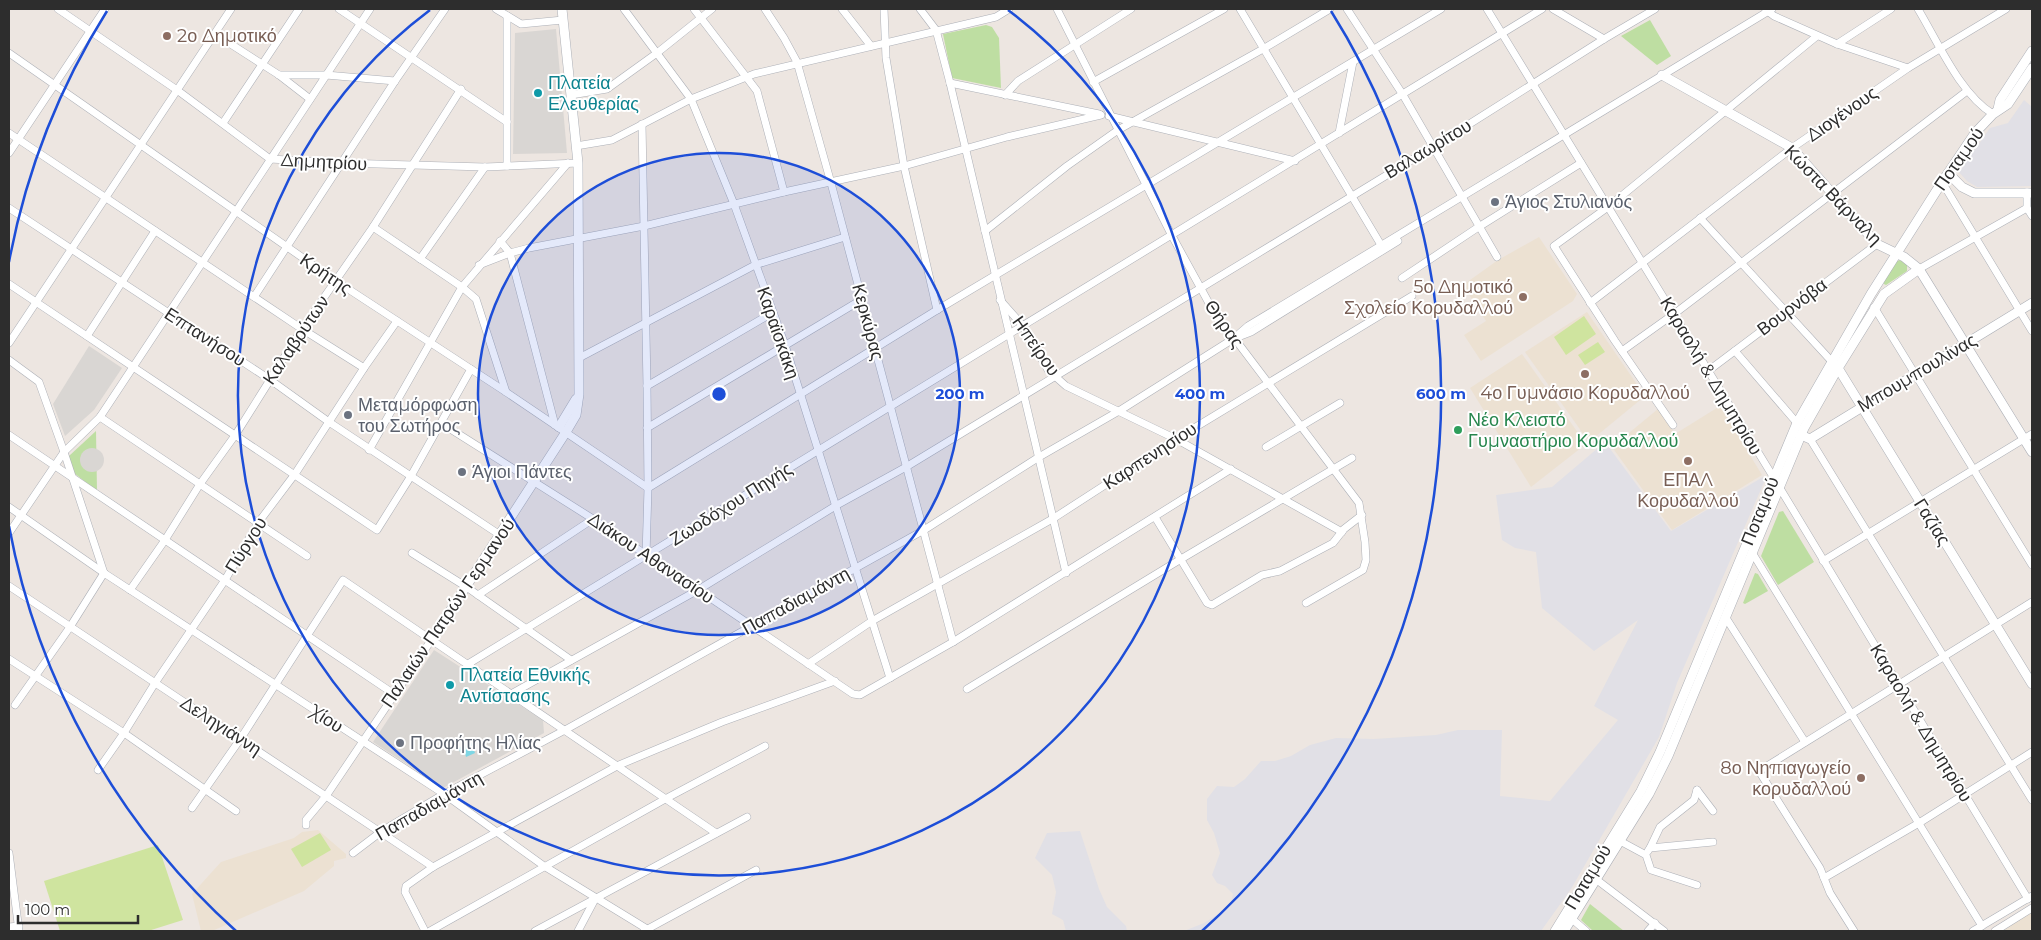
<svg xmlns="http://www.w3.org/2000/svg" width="2041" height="940" font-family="Montserrat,sans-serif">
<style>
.industrial{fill:#e1e0e6}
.education{fill:#ece1d2}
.green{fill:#bedea2}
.pitch{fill:#cfe49f}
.plaza{fill:#d9d6d3}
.water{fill:#7ed6e4}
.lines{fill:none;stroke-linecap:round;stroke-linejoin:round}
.minor-casing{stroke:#adb0b7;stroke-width:8}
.tertiary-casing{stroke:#adb0b7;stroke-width:10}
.minor{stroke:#fff;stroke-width:7}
.tertiary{stroke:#fff;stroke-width:9}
.ring{fill:none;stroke:#1d4ed8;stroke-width:2.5}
.education-dot{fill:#8d6e63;stroke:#fff;stroke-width:2}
.culture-dot{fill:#0f9aa8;stroke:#fff;stroke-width:2}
.worship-dot{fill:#6b7280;stroke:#fff;stroke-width:2}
.leisure-dot{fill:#2e9e5b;stroke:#fff;stroke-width:2}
.labels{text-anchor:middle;stroke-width:4;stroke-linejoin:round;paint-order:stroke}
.education-label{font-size:18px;fill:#785e54;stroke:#fff;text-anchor:end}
.culture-label{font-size:18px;fill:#0d838f;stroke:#fff;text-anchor:start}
.street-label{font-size:18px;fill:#2d2d2d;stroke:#fff}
.worship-label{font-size:18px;fill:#5b616d;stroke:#fff;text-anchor:start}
.leisure-label{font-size:18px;fill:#27864d;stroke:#fff;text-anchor:start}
.centre{fill:#1d4ed8;stroke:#fff;stroke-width:2.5}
.ring-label{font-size:15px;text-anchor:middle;font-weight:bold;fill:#1d4ed8;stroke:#fff;stroke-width:4;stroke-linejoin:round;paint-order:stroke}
</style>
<rect width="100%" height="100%" fill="#ede6e1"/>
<g class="industrial">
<polygon points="2024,100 2032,107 2032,186 1977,187 1967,181 1959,172 1990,128 2008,123"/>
<polygon points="1605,442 1671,531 1763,477 1765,480 1677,683 1659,737 1571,889 1541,931 1184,931 1204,923 1230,907 1233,894 1225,886 1217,883 1212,875 1220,853 1214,833 1207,820 1207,799 1217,786 1234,787 1245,779 1261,761 1275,761 1291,756 1310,745 1336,738 1374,739 1436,735 1458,730 1502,730 1500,796 1550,801 1618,720 1594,706 1638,620 1594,651 1542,608 1536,552 1515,548 1502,540 1496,495 1552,487"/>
<polygon points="1080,831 1099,889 1107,907 1126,926 1127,931 1066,931 1063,920 1052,914 1056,892 1052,875 1035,858 1047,833"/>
</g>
<g class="education">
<polygon points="1539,237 1577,294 1573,301 1481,361 1464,335 1486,321 1463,285 1498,260"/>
<polygon points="1587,312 1645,396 1589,442 1525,352"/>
<polygon points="1522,354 1586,444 1531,487 1470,388"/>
<polygon points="1720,406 1762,475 1672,530 1612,447 1658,409 1675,434"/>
<polygon points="318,830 346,854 346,858 334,861 334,866 304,891 212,931 201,931 192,894 221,862 294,838 302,832"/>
<polygon points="2031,912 2032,931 2002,931"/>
</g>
<g class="green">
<polygon points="1650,20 1671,56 1657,65 1621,36"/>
<polygon points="986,25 992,27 999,38 1001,88 952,78 943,34"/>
<polygon points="1901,260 1907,264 1907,271 1886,285 1884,284 1883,282 1896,261"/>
<polygon points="96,431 97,491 74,473 69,456"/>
<polygon points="1783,511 1814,562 1778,585 1761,556 1779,512"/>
<polygon points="1755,573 1758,574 1768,591 1745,604 1743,603"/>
<polygon points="1590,904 1624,931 1593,931 1581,920"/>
</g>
<g class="pitch">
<polygon points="1584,316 1596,334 1566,355 1554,337"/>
<polygon points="1598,342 1605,352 1585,365 1578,355"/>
<polygon points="320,833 331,850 302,867 291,849"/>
<polygon points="158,845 183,920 148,931 60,931 44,881"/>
</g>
<g class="plaza">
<polygon points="556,29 567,153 513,154 515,33"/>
<polygon points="89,346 122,368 94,410 65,436 53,404"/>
<circle cx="92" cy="460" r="12"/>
<polygon points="434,650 543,720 544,733 443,788 373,742"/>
</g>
<polygon class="water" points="471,742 475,753 466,757 465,753 460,752 459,748"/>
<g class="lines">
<g class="minor-casing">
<g id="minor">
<polyline points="58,9 177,90 270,159 341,163 485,167 578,163"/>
<polyline points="339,9 507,122"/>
<polyline points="496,9 521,24 563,20"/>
<polyline points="624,9 691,99 734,204 785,345 890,678"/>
<polyline points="694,9 757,91 784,192"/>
<polyline points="765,9 784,38 797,62 831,183 953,642"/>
<polyline points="842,9 871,46"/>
<polyline points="884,9 886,58 904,166 937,310"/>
<polyline points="920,9 936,30 950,83 1066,573"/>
<polyline points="1057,9 1171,234 1216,316 1224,329 1238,343 1359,503 1365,542 1366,560 1363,570 1306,603"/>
<polyline points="1240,9 1381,245"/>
<polyline points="1347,9 1403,95 1497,257"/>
<polyline points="1487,9 1769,470 2028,899"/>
<polyline points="1553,9 1604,39"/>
<path d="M 1918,9 C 1938,42 1960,94 1993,114"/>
<polyline points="1766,10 1774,16 1837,44 1908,68"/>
<polyline points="215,34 279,75 310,99"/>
<polyline points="1837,44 1891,9"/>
<polyline points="9,53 336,281 506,392 648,488"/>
<polyline points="279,75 326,75 395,81"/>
<polyline points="1093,82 1224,9"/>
<polyline points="950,83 1099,114"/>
<polyline points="571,95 607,89 657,53 712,9"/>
<polyline points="1005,95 1018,81 1131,9"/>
<polyline points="1109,116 1295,161"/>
<polyline points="223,123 299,9"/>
<polyline points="642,124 647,386 648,488 646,556"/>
<polyline points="9,133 302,329 364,368"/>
<polyline points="1339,133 1353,62"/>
<polyline points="576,146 612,140 691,99 754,74 996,17 1009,9"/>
<polyline points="9,153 105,9"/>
<polyline points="507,166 507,16"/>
<polyline points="1942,182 2032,331"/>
<polyline points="2027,192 2027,208 2032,216"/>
<polyline points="9,208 269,379 329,422 500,535"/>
<polyline points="1700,218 1835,365"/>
<polyline points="373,227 462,287 476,299 506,392"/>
<polyline points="985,231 1067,166 1118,130 1263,49 1330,9"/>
<polyline points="500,241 510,253 555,425"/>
<polyline points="420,259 485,167"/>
<polyline points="479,265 510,253 529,248 644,226 784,192 904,166 1007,137 1101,115"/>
<polyline points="1919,269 2027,208"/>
<polyline points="1402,278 1477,228 1581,163"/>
<polyline points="9,284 377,530 411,476 471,369"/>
<polyline points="254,297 395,81 445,9"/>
<polyline points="1000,300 1023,326 1048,370 1066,386 1176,439 1342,532"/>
<polyline points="1590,303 1792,148 1908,68 2006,9"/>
<polyline points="1874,307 2032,565"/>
<polyline points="87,336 155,231"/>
<polyline points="1238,337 1251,332 1398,241"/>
<polyline points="9,343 231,9"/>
<polyline points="1622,351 1678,311 1967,91"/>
<polyline points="1735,351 1797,423"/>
<polyline points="579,358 755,265 845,237"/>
<polyline points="9,360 39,382 64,452 104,573"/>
<polyline points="1708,371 1877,244"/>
<polyline points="647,386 772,313"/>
<polyline points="100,417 307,556"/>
<polyline points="441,423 593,519 853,694 860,695 953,642 1231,469"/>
<polyline points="1673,425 1615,341 1554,246 1608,207 1817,36"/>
<polyline points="647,428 861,300"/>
<polyline points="9,435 394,694"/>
<polyline points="1810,439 2032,800"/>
<polyline points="1266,447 1340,403"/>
<polyline points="369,450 462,287 568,163"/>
<polyline points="648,488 937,310 1441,9"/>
<polyline points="9,507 104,573 444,794 544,866 647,929"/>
<polyline points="1155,517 1207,603 1212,605 1262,575 1280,571 1333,543 1344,529 1362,515"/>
<polyline points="9,533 64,452 100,417 370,9"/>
<polyline points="412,553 465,586 571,660"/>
<polyline points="1753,554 1982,926"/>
<polyline points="1823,561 2032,434"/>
<polyline points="9,586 433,867"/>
<polyline points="130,590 165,540 200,484 236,434 302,329 373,227 461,89"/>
<polyline points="478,595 593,519"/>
<polyline points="1726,618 1805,742"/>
<polyline points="9,659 124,733 236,811"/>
<polyline points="468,664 1542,9"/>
<polyline points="808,664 872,621 1054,518 1176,439 1412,296"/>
<polyline points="967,689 1181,559 1352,458"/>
<polyline points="511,694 698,590 837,505 906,467 1433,147 1604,39 1655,9"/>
<polyline points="15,705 70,627 104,573"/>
<polyline points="98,770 124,733 155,683 225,580 258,523 295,474 364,368 397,321"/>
<polyline points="1697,790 1713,811"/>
<polyline points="192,808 241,738 343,580 716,833"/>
<polyline points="306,825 306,820 326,796 432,639"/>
<polyline points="1620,841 1646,855 1651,870 1697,885"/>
<polyline points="1650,848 1660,827 1694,800 1697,790"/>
<polyline points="1648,851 1650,848 1713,842"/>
<polyline points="9,853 19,931"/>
<polyline points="353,853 382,831 444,794 565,730 924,530 1039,457 1119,411 1233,339 1248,326 1772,9"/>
<polyline points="1824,878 1919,823 2032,752"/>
<polyline points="1597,880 1664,931"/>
<polyline points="1572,919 1586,931"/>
<polyline points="9,927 19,926"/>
<polyline points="425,931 405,892 406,886 433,867 619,765 722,722 835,681"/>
<polyline points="430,931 667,798 765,746"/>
<polyline points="535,931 747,817"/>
<polyline points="578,931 595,899"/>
<polyline points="644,931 756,870"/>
<polyline points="1648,931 1655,923"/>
<polyline points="1854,931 1830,893 1820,868 1759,771 2032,602"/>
<polyline points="1973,931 2032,896"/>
<polyline points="1995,931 2032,908"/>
</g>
</g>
<g class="tertiary-casing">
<g id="tertiary">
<polyline points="1662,75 1792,148 1877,244 1904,257 1919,269 2032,452"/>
<polyline points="1998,109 2000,100 2032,51"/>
<polyline points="1948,173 1962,187 1974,193 2032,193"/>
<polyline points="1838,368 2032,684"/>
<polyline points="559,427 576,399"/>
<polyline points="1801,435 1810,439 2032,303"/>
<polyline points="432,639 566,432 576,415 579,394 578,163 562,9"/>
<polyline points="1555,931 1641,791 1660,752 1797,423 1871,294 1942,182 1975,133 1993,114 2008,104 2032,68"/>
<polyline points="1564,931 1649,794 1668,756 1804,428 1838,368 1884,294 1919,269"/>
</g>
</g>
<use href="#minor" class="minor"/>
<use href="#tertiary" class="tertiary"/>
</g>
<circle cx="719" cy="394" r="241" fill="#1d4ed8" fill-opacity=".12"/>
<g class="ring">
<circle cx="719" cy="394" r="241"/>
<path d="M1008 10A481 481 0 1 1 430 10"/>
<path d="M236 931A722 722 0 0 1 9 526M9 262A722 722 0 0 1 107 11M1331 11A722 722 0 0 1 1202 931"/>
</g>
<g class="education-dot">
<circle cx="167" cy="36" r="5"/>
<circle cx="1523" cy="297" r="5"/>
<circle cx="1585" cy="374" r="5"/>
<circle cx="1688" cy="461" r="5"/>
<circle cx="1861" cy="778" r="5"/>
</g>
<g class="culture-dot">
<circle cx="538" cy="93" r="5"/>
<circle cx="450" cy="685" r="5"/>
</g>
<g class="worship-dot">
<circle cx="1495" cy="202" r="5"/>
<circle cx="348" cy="415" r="5"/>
<circle cx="462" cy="472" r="5"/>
<circle cx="400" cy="743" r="5"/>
</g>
<circle class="leisure-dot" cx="1458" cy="430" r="5"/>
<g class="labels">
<g class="education-label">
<text x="177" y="42" text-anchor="start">2ο Δημοτικό</text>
<text x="1513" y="293">5ο Δημοτικό<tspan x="1513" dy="21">Σχολείο Κορυδαλλού</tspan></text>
<text x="1585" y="399" text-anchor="middle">4ο Γυμνάσιο Κορυδαλλού</text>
<text x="1688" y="486" text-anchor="middle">ΕΠΑΛ<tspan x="1688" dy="21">Κορυδαλλού</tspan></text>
<text x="1851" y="774">8ο Νηπιαγωγείο<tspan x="1851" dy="21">κορυδαλλού</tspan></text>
</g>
<g class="culture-label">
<text x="548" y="89">Πλατεία<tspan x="548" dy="21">Ελευθερίας</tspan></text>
<text x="460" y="681">Πλατεία Εθνικής<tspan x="460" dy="21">Αντίστασης</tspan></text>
</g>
<g class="street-label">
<text transform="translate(1842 114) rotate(-35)" y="6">Διογένους</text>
<text transform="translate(1428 149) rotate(-31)" y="6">Βαλαωρίτου</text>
<text transform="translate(1959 159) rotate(-55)" y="6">Ποταμού</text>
<text transform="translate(324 162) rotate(3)" y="6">Δημητρίου</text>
<text transform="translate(1833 195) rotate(46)" y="6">Κώστα Βάρναλη</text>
<text transform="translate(326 274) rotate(34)" y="6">Κρήτης</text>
<text transform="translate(1792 307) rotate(-37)" y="6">Βουρνόβα</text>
<text transform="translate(868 322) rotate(75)" y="6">Κερκύρας</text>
<text transform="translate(1224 324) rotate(55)" y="6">Θήρας</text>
<text transform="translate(778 333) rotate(71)" y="6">Καραϊσκάκη</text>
<text transform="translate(205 337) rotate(33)" y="6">Επτανήσου</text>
<text transform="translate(296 340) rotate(-56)" y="6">Καλαβρύτων</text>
<text transform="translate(1036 346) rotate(55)" y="6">Ηπείρου</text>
<text transform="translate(1917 373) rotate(-31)" y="6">Μπουμπουλίνας</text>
<text transform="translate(1711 376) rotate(59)" y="6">Καραολή &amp; Δημητρίου</text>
<text transform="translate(1150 456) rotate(-33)" y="6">Καρπενησίου</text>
<text transform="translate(731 504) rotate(-32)" y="6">Ζωοδόχου Πηγής</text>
<text transform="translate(1760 511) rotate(-68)" y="6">Ποταμού</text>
<text transform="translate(1932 522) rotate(58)" y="6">Γαζίας</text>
<text transform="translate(246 545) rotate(-58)" y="6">Πύργου</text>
<text transform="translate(651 558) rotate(34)" y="6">Διάκου Αθανασίου</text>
<text transform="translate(796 601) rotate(-29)" y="6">Παπαδιαμάντη</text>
<text transform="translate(448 613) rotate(-56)" y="6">Παλαιών Πατρών Γερμανού</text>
<text transform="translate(327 719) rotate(33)" y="6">Χίου</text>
<text transform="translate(1921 723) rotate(59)" y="6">Καραολή &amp; Δημητρίου</text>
<text transform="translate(221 726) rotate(33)" y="6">Δεληγιάννη</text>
<text transform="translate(429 806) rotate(-30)" y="6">Παπαδιαμάντη</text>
<text transform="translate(1588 877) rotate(-59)" y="6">Ποταμού</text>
</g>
<g class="worship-label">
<text x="1505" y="208">Άγιος Στυλιανός</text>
<text x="358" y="411">Μεταμόρφωση<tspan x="358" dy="21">του Σωτήρος</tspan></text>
<text x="472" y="478">Άγιοι Πάντες</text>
<text x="410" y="749">Προφήτης Ηλίας</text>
</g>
<g class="leisure-label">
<text x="1468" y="426">Νέο Κλειστό<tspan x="1468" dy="21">Γυμναστήριο Κορυδαλλού</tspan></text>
</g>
</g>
<circle cx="719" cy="394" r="8" class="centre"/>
<g class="ring-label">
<text x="960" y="399">200 m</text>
<text x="1200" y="399">400 m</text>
<text x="1441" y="399">600 m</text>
</g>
<rect width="2041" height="940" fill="none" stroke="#2d2d2d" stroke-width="20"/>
<path d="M18 915v8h120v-8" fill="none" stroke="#2d2d2d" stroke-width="2.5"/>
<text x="25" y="915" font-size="15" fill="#2d2d2d" stroke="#ffffff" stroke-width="4" paint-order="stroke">100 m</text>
</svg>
